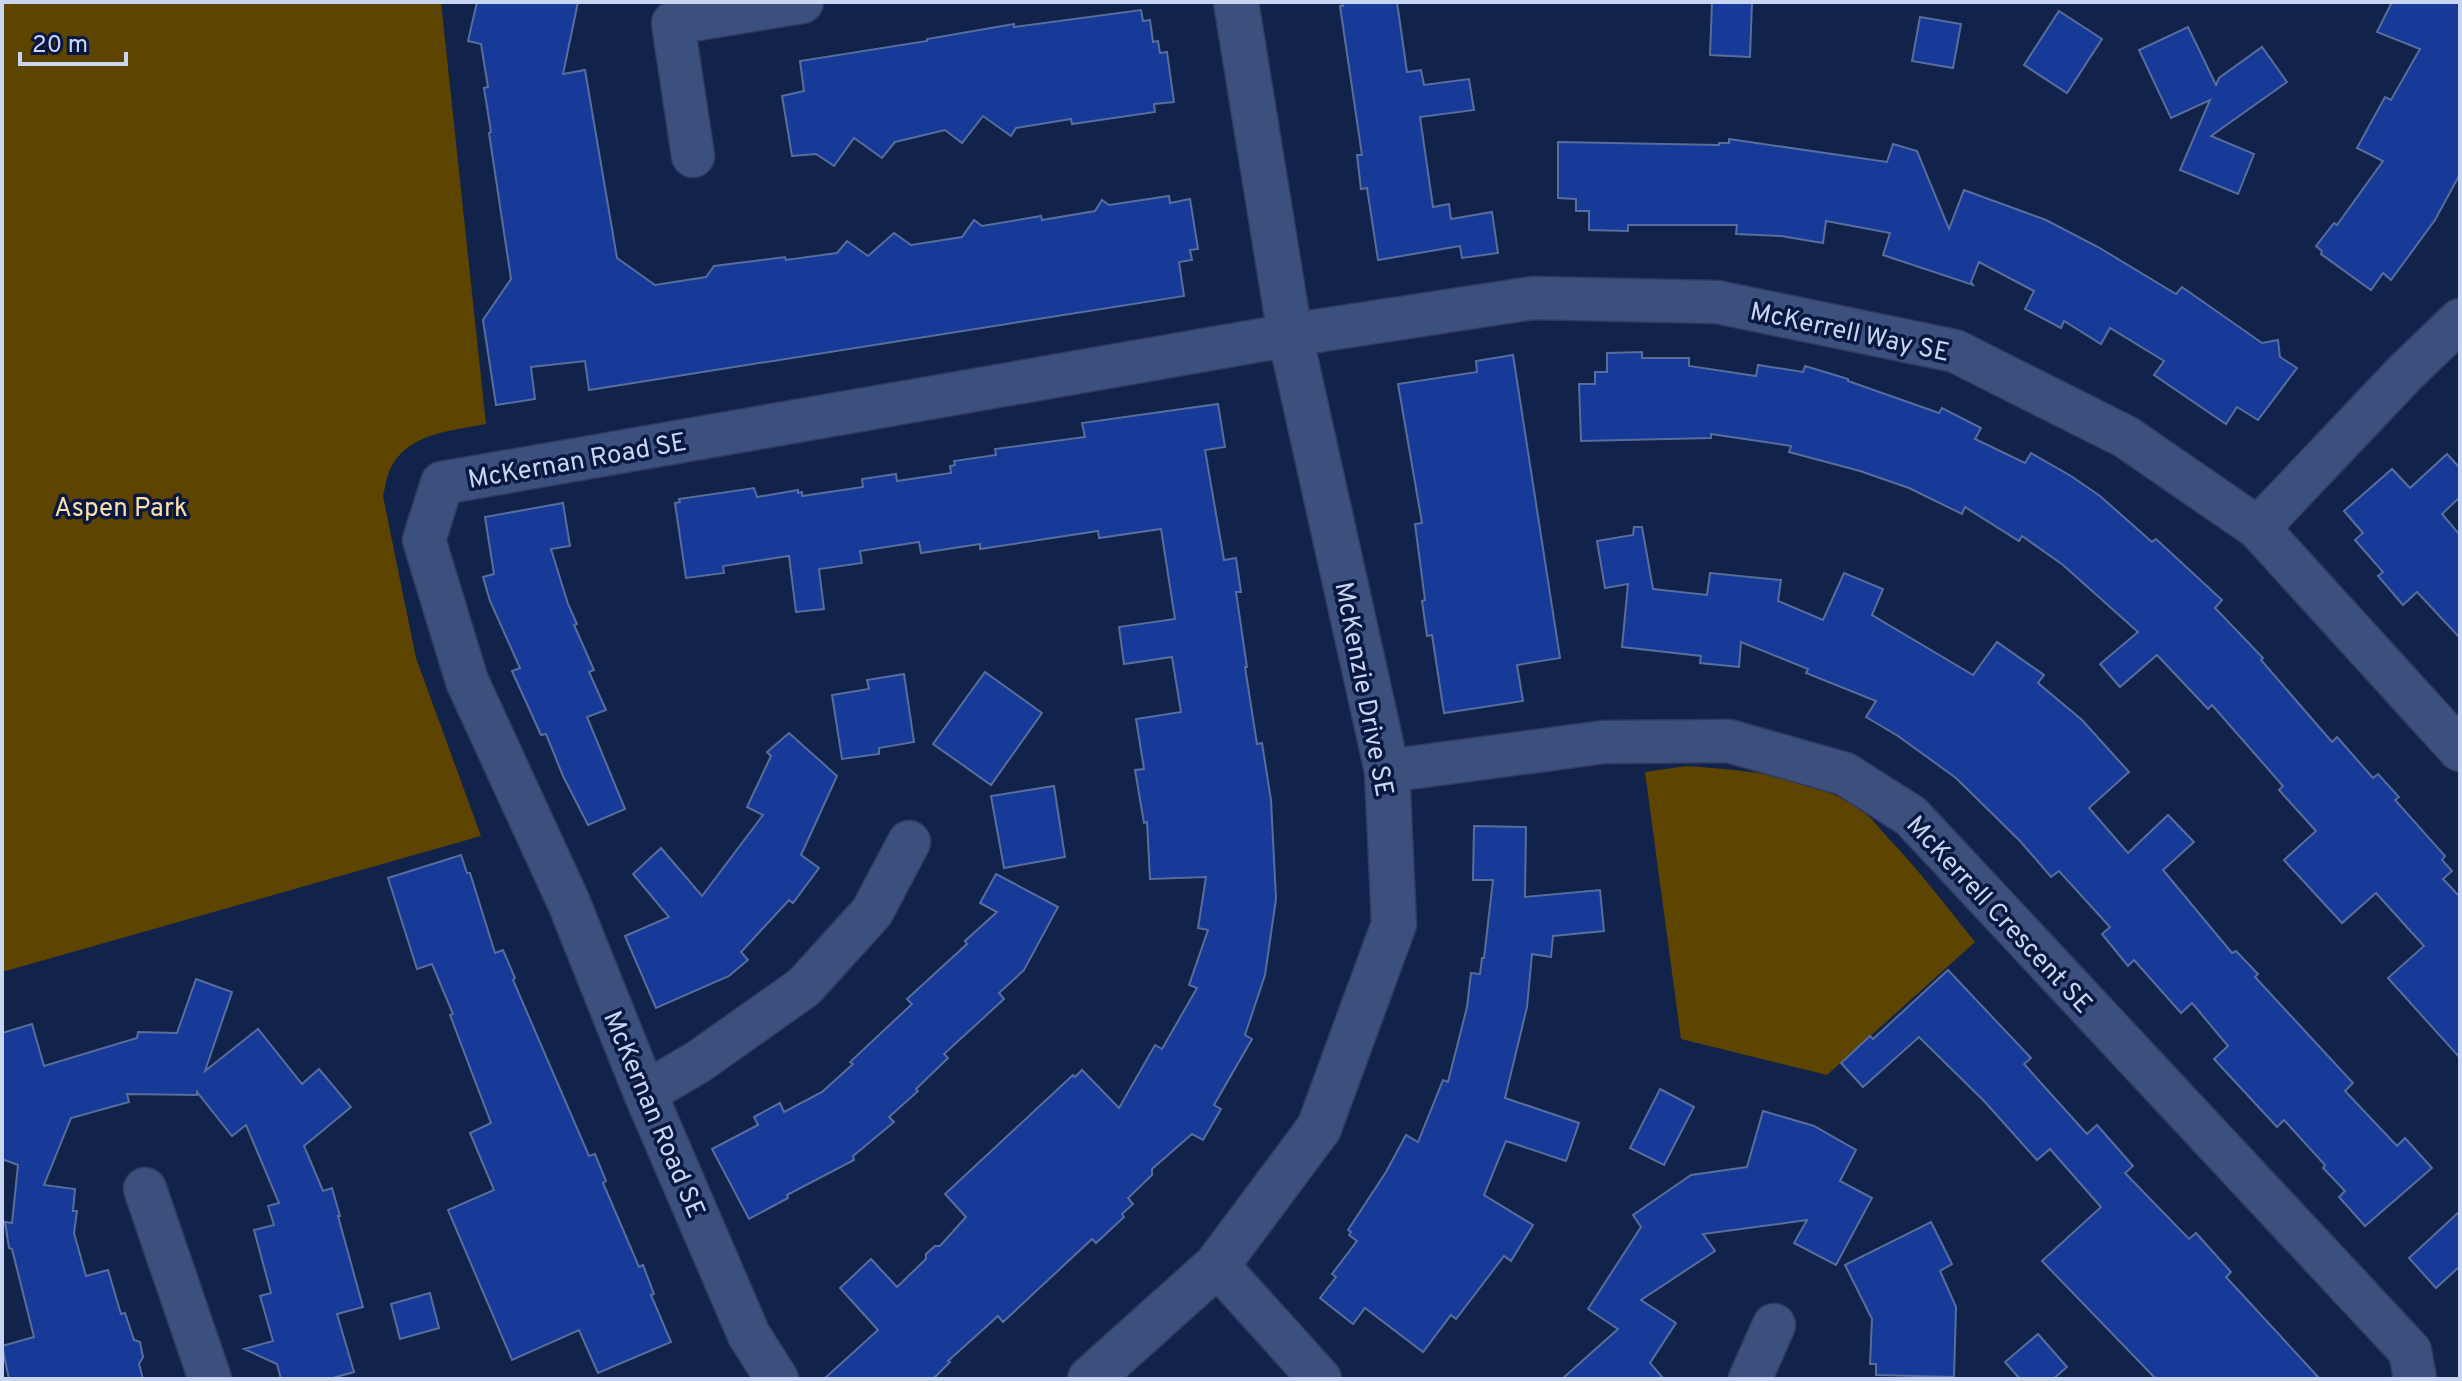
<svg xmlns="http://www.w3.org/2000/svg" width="2462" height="1381" font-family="Overpass,sans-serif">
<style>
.green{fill:#5d4401}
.building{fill:#173997;stroke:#576e9d;stroke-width:2}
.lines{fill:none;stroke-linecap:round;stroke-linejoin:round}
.minor-casing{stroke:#313a5e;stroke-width:45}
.tertiary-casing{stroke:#313a5e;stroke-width:47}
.minor{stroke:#3b507d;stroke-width:42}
.tertiary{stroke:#3b507d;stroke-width:44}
.labels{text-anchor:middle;stroke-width:7;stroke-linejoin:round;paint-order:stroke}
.street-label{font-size:26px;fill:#c9d6f1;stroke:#081840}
.park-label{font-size:26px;fill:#fbe0aa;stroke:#081840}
</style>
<rect width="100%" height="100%" fill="#11224b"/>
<g class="green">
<path d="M 2,2 L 441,2 L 486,424 C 451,431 405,433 389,472 C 386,479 385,488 383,496 L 416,658 L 481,836 L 2,972 Z"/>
<path d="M 1686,766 C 1746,770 1819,776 1867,815 C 1875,822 1882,831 1888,838 C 1919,870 1947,907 1975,942 L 1827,1075 L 1681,1039 L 1645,772 Z"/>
</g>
<g class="building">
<polygon points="477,2 578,2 563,74 585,70 617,258 655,285 706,277 714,266 785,257 786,260 837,253 847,241 868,256 894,233 911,245 962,237 974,220 982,226 1041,216 1042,220 1095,211 1102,200 1109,205 1169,196 1170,203 1190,199 1198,249 1190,250 1192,260 1179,262 1184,296 589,390 585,361 531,367 535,399 496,405 483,320 511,279 489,133 491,132 484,88 488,87 481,44 468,41"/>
<polygon points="1342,2 1397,2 1407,72 1421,70 1424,85 1469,79 1474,110 1420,117 1433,207 1449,204 1451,219 1492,212 1498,253 1462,258 1460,246 1378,260 1367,188 1361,189 1357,155 1362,155 1340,6 1343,6"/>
<polygon points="1712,2 1752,2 1750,57 1710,55"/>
<polygon points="2392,2 2460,2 2460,174 2435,220 2391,280 2383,273 2371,290 2321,254 2322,251 2316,246 2334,223 2337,225 2383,161 2357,148 2385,97 2391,100 2420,49 2377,32"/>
<polygon points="1141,10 1143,21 1150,20 1153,42 1158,41 1160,53 1167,52 1174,102 1154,104 1155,112 1072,124 1071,119 1016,128 1011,136 983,116 962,143 945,130 895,142 882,158 854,138 834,166 816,154 792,156 782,96 804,91 800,61 927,41 927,39 1014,24 1014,27"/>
<polygon points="2059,11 2102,39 2067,93 2024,65"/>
<polygon points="1920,17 1961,24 1953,68 1912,61"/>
<polygon points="2188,27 2216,85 2219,78 2262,47 2287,82 2211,136 2254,154 2238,194 2180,170 2210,100 2171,118 2139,50"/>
<polygon points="1729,139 1887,162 1893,144 1917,151 1949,229 1964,190 2046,220 2098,247 2176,294 2182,287 2262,343 2278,340 2280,357 2297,368 2258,420 2237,407 2226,424 2154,375 2164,361 2110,328 2101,344 2064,321 2061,328 2025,309 2034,291 1979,262 1971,282 1973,285 1883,255 1890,233 1826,221 1823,243 1781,236 1736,234 1737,225 1628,225 1628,231 1589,230 1589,211 1576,211 1576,199 1558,198 1558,142 1719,145 1719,143 1729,143"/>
<polygon points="1642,352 1642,358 1689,358 1689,366 1756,376 1758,365 1803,372 1805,366 1848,379 1848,381 1939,413 1942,408 1981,428 1975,439 2025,463 2031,453 2071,476 2100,496 2152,542 2156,539 2222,600 2215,608 2263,658 2261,660 2332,742 2337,737 2373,778 2378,774 2399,797 2395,800 2445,856 2442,860 2452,871 2443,879 2460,897 2460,1058 2388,978 2424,946 2376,893 2342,923 2284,860 2316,831 2279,790 2283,786 2212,705 2208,709 2157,655 2120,687 2100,664 2138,632 2063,565 2022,536 2019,541 1965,507 1962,514 1909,488 1860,471 1789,452 1791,446 1711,434 1711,438 1581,441 1579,384 1595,384 1595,372 1607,372 1607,353"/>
<polygon points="1513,355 1560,658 1517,665 1523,701 1444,713 1432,635 1427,636 1422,601 1425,600 1415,524 1422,523 1398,384 1477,372 1476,361"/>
<polygon points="1218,404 1225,447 1205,450 1224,560 1236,558 1241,592 1236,592 1247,667 1245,667 1257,744 1262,743 1271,800 1276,899 1265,975 1245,1035 1252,1039 1214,1105 1221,1109 1203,1140 1192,1134 1152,1169 1152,1175 1128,1198 1133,1204 1122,1214 1124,1217 1096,1243 1092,1239 1003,1322 998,1316 948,1361 950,1362 933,1379 824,1379 878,1330 840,1288 871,1259 897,1287 926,1259 926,1254 935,1246 940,1246 966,1217 945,1194 1073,1075 1075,1077 1082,1070 1119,1108 1155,1045 1162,1049 1197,988 1189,985 1208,930 1198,928 1206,877 1150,879 1147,822 1144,823 1135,770 1144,769 1136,719 1181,712 1172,657 1124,664 1119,627 1175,619 1161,529 1099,538 1098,531 980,549 980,544 921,553 919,542 860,551 862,563 819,569 824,609 796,612 789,556 723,566 724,573 686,578 675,503 680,502 679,499 754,488 757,497 798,490 798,493 802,492 802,496 863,487 862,479 896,474 897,481 951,473 950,466 955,465 954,461 996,455 995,449 1085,437 1082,423"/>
<polygon points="2447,454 2460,468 2460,497 2442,514 2460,535 2460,638 2417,592 2403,605 2378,576 2383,572 2355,540 2363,533 2344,511 2392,469 2410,488"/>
<polygon points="563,503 570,546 551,549 568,604 577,624 574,625 594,670 589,672 606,710 587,717 625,809 588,825 563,776 546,734 541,735 512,671 520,668 490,601 483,577 494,574 485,517"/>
<polygon points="1634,527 1642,527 1653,589 1707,595 1710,573 1781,580 1778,601 1823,620 1844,573 1883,589 1872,615 1973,675 1997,642 2044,675 2038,683 2082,720 2129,772 2089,808 2128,853 2168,815 2194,842 2163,870 2232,953 2236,951 2258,974 2255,977 2353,1083 2345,1091 2397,1146 2405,1138 2432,1168 2365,1226 2339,1197 2345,1191 2323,1168 2325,1165 2284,1120 2277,1127 2214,1059 2228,1046 2192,1003 2181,1013 2134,960 2128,966 2102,934 2110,927 2059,871 2051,877 2021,842 1956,778 1898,736 1866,717 1876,701 1806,673 1808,669 1741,642 1739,667 1700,663 1701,656 1622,647 1628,584 1605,588 1597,541 1633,535"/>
<polygon points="985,672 1042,713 991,785 933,744"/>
<polygon points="904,674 914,742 879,748 879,754 842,759 832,695 869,689 867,680"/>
<polygon points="789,733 837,776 801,855 819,868 793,903 789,900 741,952 748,960 729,976 656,1008 625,936 669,917 633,874 661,848 702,896 763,815 747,807 771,756 767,752"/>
<polygon points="1054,786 1065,857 1004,868 991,796"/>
<polygon points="1474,826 1526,827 1525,897 1600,890 1604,931 1553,936 1551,957 1532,954 1527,1007 1505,1098 1579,1123 1566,1161 1506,1141 1484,1195 1533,1225 1511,1261 1504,1256 1456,1319 1451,1315 1423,1352 1365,1308 1353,1324 1320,1298 1336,1277 1332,1274 1357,1241 1349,1235 1351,1232 1348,1230 1386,1172 1406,1135 1418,1142 1443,1080 1448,1082 1467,1007 1471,973 1480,974 1482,958 1484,958 1493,880 1473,880"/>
<polygon points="461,855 467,873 470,873 495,953 503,950 515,978 513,980 589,1156 595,1154 606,1181 603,1183 639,1267 643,1265 654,1294 651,1295 671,1342 598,1373 579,1330 512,1360 448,1210 494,1190 470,1133 491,1123 450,1015 453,1014 432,964 417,969 388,878"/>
<polygon points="996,874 1058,907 1024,970 999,993 1004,999 944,1054 948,1058 916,1089 918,1091 889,1117 894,1122 853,1156 854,1160 787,1195 788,1198 749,1219 712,1149 758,1125 754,1117 780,1103 784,1112 822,1092 853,1064 850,1062 912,1004 907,999 967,944 965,941 997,912 980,903"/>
<polygon points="1948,970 2031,1058 2024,1064 2087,1134 2097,1125 2133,1166 2125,1173 2189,1239 2196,1233 2231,1272 2226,1277 2320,1379 2156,1379 2042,1261 2101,1207 2050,1149 2037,1160 1985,1102 1919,1037 1863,1087 1841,1063 1870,1036 1873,1039"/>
<polygon points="196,979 232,992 205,1071 258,1029 302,1084 319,1069 351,1107 304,1146 323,1191 332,1188 340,1216 338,1216 363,1307 337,1314 354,1372 329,1379 281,1379 277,1364 244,1349 273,1341 260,1296 271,1293 254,1230 274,1225 268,1206 279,1203 246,1125 232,1136 197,1092 197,1095 127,1094 129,1102 71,1118 44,1185 75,1189 73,1211 77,1211 74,1233 86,1276 108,1270 121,1314 125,1313 134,1340 140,1342 143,1357 139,1364 143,1379 9,1379 2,1346 34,1337 12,1249 9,1248 5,1222 12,1223 18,1165 2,1159 2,1033 32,1024 44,1066 137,1038 138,1032 177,1033"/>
<polygon points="1660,1089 1694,1107 1664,1165 1630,1148"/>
<polygon points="1763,1111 1814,1126 1856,1150 1840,1181 1872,1198 1836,1265 1794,1243 1807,1220 1703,1234 1715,1251 1641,1300 1676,1323 1650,1363 1664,1379 1562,1379 1618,1329 1588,1309 1641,1227 1633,1215 1691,1175 1747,1167"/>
<polygon points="2460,1211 2460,1266 2436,1288 2409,1258"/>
<polygon points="1931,1222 1952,1264 1940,1271 1956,1307 1954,1377 1876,1375 1876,1364 1870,1364 1872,1319 1845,1265"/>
<polygon points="430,1293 439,1328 400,1339 391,1304"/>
<polygon points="2038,1334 2067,1367 2053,1379 2020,1379 2005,1362"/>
</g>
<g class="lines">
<g class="minor-casing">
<g id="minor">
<polyline points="693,156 673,23 802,2"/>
<polyline points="2258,528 2405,373 2460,320"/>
<polyline points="1387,771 1604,742 1729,741 1845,774 1911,816 2410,1351 2415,1379"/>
<polyline points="645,1093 698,1062 804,987 872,912 909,842"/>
<polyline points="145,1189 210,1379"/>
<polyline points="1217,1265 1320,1379"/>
<polyline points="777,1379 749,1335 645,1093 569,903 467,681 424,540 442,483 1290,335 1533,298 1717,302 1955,351 2126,437 2258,528 2460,750"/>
<polyline points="1750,1379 1774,1325"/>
</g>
</g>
<g class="tertiary-casing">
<polyline id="tertiary" points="1090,1379 1217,1265 1319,1128 1394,924 1387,771 1290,335 1236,2"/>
</g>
<use href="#minor" class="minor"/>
<use href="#tertiary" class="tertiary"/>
</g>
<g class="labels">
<g class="street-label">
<text transform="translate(1850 331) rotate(12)" y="9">McKerrell Way SE</text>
<text transform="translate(577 460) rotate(-10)" y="9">McKernan Road SE</text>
<text transform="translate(1365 689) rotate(79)" y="9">McKenzie Drive SE</text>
<text transform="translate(2000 914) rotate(47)" y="9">McKerrell Crescent SE</text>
<text transform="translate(655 1114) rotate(67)" y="9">McKernan Road SE</text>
</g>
<g class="park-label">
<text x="121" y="516">Aspen Park</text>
</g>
</g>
<rect width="2462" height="1381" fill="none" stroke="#c9d6f1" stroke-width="8"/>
<path d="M20 52v12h106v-12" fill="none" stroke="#c9d6f1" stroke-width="4"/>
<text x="32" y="52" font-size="24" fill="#c9d6f1" stroke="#081840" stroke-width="6" paint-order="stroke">20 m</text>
</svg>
